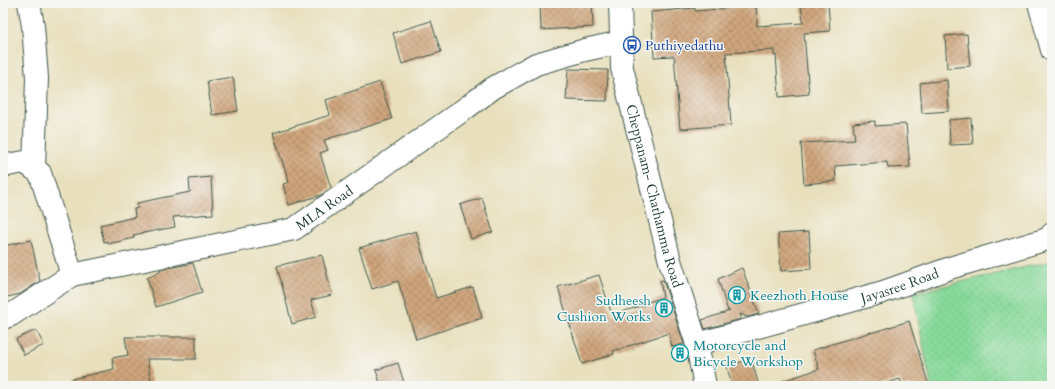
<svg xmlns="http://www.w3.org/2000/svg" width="1055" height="389" font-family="Cardo,serif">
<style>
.grass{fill:url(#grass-dots);stroke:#538b67}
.building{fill:url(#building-cross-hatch)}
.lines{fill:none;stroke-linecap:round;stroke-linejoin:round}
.minor-casing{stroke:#3d5549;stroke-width:24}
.minor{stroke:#fff;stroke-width:22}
.labels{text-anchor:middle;stroke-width:3;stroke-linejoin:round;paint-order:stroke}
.transit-label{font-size:14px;fill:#164399;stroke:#f6f6f2;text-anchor:start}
.street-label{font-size:14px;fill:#1f3d34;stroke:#f6f6f2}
.culture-label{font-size:14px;fill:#0d838f;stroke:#f6f6f2;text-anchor:start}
</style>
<defs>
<pattern id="grass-dots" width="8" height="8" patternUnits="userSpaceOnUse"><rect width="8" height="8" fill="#87d99a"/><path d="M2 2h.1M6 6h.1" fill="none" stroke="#74bb85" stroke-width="1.8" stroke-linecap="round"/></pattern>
<pattern id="building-cross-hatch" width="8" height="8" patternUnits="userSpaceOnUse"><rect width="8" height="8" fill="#d0a67d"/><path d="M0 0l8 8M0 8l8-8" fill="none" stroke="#a88867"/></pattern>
</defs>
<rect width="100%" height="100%" fill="#f6f6f2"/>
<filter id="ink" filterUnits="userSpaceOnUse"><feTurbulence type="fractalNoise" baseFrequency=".025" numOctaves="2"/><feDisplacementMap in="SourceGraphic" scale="8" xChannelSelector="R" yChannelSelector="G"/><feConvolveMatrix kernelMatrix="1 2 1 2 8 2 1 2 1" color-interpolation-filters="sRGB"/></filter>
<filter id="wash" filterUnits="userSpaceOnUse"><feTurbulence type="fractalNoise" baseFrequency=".012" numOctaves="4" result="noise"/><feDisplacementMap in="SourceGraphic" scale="16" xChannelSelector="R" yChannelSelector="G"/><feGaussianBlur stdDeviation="0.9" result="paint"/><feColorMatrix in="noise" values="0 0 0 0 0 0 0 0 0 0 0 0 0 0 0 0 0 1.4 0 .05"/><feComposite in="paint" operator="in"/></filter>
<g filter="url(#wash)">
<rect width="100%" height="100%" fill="#e8e0bd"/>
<polygon class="grass" points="1052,261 1052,386 931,386 913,293"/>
<g id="blocks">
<g class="building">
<polygon points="540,3 592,3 593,27 541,30"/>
<polygon points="801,3 828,3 830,31 804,33 809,94 779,97 776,55 774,56 774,50 726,53 731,125 680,129 674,56 654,57 651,12 695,8 695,11 756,6 757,26 803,23"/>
<polygon points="431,21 441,52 402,64 393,33"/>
<polygon points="967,34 970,66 947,68 945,36"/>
<polygon points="568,69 608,70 607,101 566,100"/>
<polygon points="233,77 238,111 212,115 207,81"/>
<polygon points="947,80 949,111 922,113 920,83"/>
<polygon points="380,82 392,119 324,140 328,150 320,153 331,188 321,195 289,205 283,184 289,182 273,133 330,115 326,100"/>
<polygon points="971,118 973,144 950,145 949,120"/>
<polygon points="875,121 875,126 906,124 910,167 888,168 887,162 835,166 836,181 804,184 801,143 855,140 853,123"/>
<polygon points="211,177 213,214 173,217 175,227 133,235 134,238 108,244 107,241 104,242 100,225 135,217 134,209 138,208 137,203 190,192 189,179"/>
<polygon points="482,198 493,232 471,239 460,205"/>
<polygon points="416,231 436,298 473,287 482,318 416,339 398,281 372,289 359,248"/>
<polygon points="809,232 811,269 781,271 778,234"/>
<polygon points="31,240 40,281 20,294 3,298 3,246"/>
<polygon points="322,255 332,295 311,300 316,317 292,324 277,266"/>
<polygon points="193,263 202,292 156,307 147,278 161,271 160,270"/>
<polygon points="742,268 759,314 747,317 740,314 741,319 705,329 702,320 730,311 728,311 718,279"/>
<polygon points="599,275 612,315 647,304 646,303 663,297 660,281 663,280 684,344 672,347 669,333 613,351 614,354 582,364 558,287"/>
<polygon points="909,321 929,386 902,386 900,379 878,386 780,386 779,382 819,369 813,350 871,332 871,333"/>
<polygon points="36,330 44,345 24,355 16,339"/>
<polygon points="125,337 196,337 196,359 147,359 152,386 73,386 72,379 114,369 112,358 128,355"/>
<polygon points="751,358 759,386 732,386 727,367"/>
<polygon points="398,363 405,386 381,386 376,370"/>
</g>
</g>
</g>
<g filter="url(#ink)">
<use href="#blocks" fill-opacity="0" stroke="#3d5549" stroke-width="1"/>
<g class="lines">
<g class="minor-casing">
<g id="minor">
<polyline points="29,3 33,26 37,78 34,169"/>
<path id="s1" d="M 620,3 L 622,68 L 670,261 L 697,344 L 705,386"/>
<polyline points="1039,3 1052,50"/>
<polyline points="3,166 24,162 40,173 72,275"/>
<path id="s2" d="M 3,318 L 11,315 L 72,275 L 294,229 L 466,108 L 493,88 L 536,64 L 585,50 L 621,42"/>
<path id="s3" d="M 697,344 L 883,292 L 953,267 L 1051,238 L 1052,234"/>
</g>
</g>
<use href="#minor" class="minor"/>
</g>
</g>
<defs>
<g id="bus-ring" transform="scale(0.9)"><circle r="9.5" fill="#f6f6f2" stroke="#1a4fb4" stroke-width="1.5"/><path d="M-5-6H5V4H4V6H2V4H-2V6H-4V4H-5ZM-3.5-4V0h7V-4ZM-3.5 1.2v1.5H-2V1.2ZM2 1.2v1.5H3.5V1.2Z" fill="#1a4fb4"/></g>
<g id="building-ring" transform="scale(0.9)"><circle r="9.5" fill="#f6f6f2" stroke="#0f9aa8" stroke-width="1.5"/><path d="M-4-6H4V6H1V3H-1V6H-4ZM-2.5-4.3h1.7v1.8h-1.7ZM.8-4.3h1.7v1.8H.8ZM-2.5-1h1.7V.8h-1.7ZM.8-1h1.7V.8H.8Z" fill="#0f9aa8"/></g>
</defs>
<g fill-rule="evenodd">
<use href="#bus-ring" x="632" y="45"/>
<use href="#building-ring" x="737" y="295"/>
<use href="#building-ring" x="664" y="308"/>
<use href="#building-ring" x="680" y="353"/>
</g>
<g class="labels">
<g class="transit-label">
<text x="645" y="50">Puthiyedathu</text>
</g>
<g class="street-label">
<text dy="5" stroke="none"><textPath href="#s1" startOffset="197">Cheppanam- Chathamma Road</textPath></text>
<text dy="5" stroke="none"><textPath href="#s2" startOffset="345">MLA Road</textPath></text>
<text dy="5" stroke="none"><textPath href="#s3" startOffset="211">Jayasree Road</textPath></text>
</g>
<g class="culture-label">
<text x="750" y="300">Keezhoth House</text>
<text x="651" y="305" text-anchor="end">Sudheesh<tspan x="651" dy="16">Cushion Works</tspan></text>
<text x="693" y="350">Motorcycle and<tspan x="693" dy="16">Bicycle Workshop</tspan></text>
</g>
</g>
<rect width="1055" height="389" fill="none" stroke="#f6f6f2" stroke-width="16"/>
</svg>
